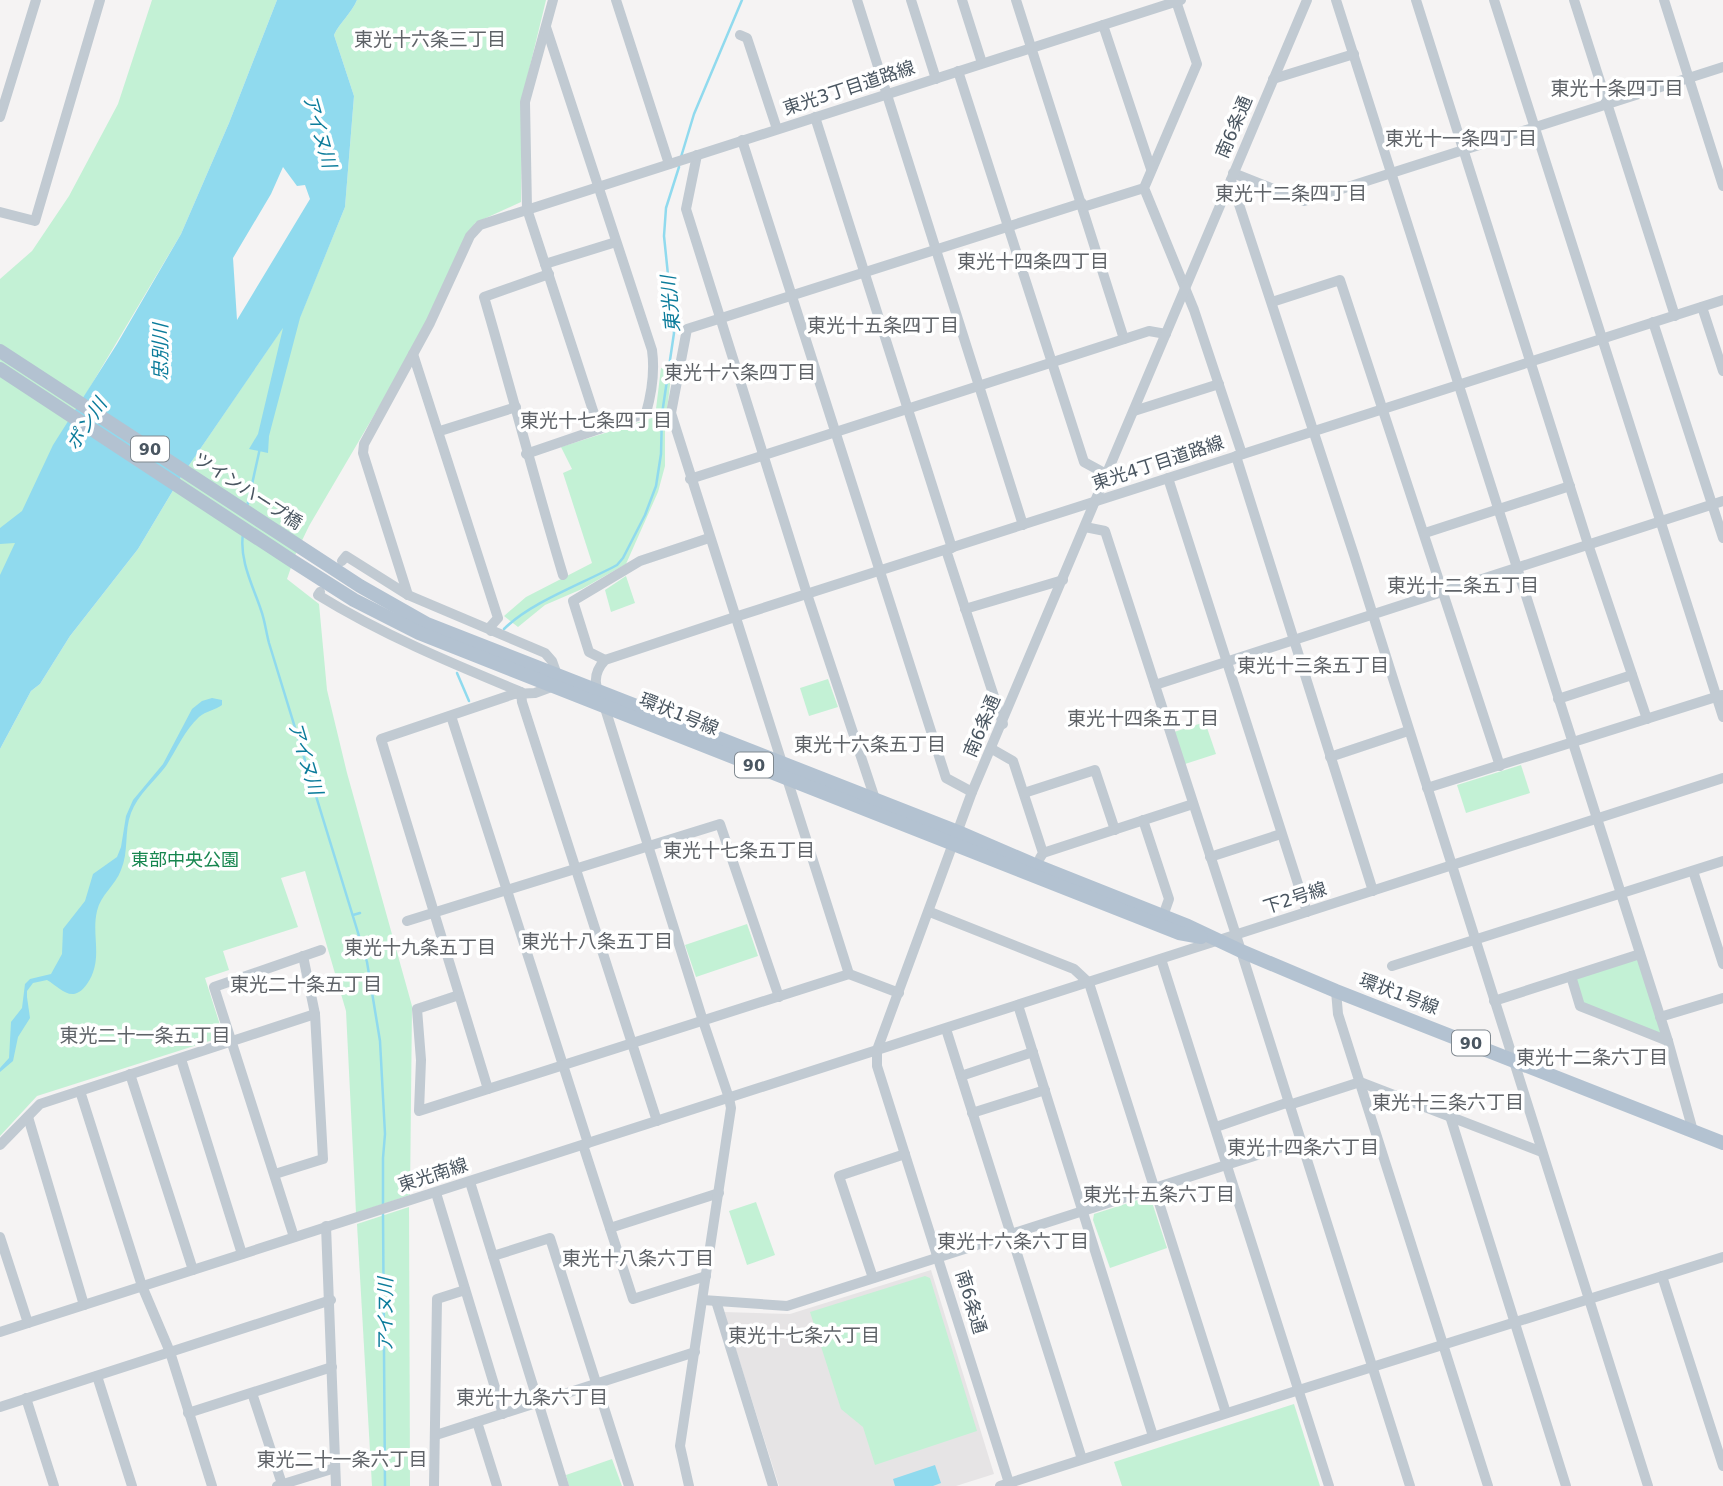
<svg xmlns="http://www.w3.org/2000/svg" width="1723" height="1486" font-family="'DejaVu Sans','Noto Sans JP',sans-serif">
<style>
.education{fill:#e6e4e5}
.green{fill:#c3f1d5}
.water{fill:#90daee;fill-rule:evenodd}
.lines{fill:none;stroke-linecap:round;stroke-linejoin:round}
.stream{stroke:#90daee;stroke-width:2.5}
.minor{stroke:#c1cad2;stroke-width:10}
.major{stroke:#b3c2d1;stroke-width:14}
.labels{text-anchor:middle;stroke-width:7;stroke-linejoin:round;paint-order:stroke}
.shield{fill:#fff;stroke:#808990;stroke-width:2}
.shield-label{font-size:16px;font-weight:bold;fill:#4a5661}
.street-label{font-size:18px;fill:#4a5661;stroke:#fff}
.park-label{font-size:18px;fill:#17864f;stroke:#fff}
.neighbourhood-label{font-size:19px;fill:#5f6368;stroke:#fff}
.water-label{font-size:19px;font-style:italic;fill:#0c7c9b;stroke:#fff}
</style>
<rect width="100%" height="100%" fill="#f5f3f3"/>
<polygon class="education" points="931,1270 994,1474 956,1486 779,1486 724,1312 790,1314"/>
<g class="green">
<polygon points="152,0 277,0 229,123 181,234 77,409 0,613 0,279 32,251 69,196 118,104"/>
<path d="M 357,0 L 546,0 L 522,99 L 521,202 L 475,223 L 410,354 L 309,526 L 296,553 L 287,579 L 319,604 L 327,690 L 347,773 L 412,1006 L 410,1195 L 356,1213 L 346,1011 L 305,871 L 281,878 L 298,927 L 223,951 L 229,970 L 205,978 L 221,1028 L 216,1039 L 37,1096 L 0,1136 L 0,749 L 31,691 L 40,684 L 70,636 L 138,549 L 181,477 L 284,326 L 300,317 L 345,207 L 354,96 L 334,35 C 340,22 351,14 357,0 Z"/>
<polygon points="661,368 672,370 665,425 665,466 658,492 626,564 582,589 545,605 518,627 504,616 526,597 592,563 563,473 572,469 561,447 655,417"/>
<polygon points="626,576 635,603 611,612 605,590"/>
<polygon points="828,679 838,707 809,716 800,688"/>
<polygon points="1205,722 1216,754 1185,764 1174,732"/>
<polygon points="1521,765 1530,793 1466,813 1457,785"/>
<polygon points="747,924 758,956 696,977 685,945"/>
<polygon points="1640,954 1668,1041 1580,1006 1571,976"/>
<polygon points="1150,1196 1167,1248 1110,1268 1093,1220 1094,1214"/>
<polygon points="756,1202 775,1255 747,1265 729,1211"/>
<polygon points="409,1207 410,1486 372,1486 357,1224"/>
<polygon points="925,1276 930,1278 977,1431 875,1465 863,1427 841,1409 810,1312"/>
<polygon points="1294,1404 1320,1486 1122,1486 1114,1462"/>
<polygon points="612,1459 622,1486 569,1486 566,1475"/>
</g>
<g class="water">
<path d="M 277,0 L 357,0 C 351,14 340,22 334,35 L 354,96 L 345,207 L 300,318 L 269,436 L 268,453 L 249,449 L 258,434 L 283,328 L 181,477 L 138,549 L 70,636 L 40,684 L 31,691 L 0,749 L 0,575 L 15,543 L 0,544 L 0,528 L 22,511 L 53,445 L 117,344 L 181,234 L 229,123 ZM 283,167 L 297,186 L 305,185 L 310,199 L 237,320 L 233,258 L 271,194 Z"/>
<path d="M 212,698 L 222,700 L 222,705 C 215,710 206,711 199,717 C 184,731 177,749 166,766 C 155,781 138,794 131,813 C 124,831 129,852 121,870 C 115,886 101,894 97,911 C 91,936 104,960 87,984 C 72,1005 61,988 47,980 L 33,983 L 27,991 L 27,997 L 30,1018 L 18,1037 L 13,1061 L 0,1072 L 0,1068 L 9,1058 L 11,1022 L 22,1008 L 25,984 L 30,979 L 51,974 L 62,954 L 63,929 L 85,901 L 93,874 L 117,857 L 121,847 L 126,816 L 133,800 L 163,764 L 192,709 L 202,701 Z"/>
<polygon points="935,1465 941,1483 933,1486 895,1486 893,1479"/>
</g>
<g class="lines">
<g class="stream">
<polyline points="681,157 694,114 742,0"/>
<polyline points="247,507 260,448"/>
<path d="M 243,534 C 239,560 253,586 261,610 C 265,621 266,632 269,643 L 367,962 L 380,1041 L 385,1134 L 383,1158 L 383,1204"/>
<path d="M 504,629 C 531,602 582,584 617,565 L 623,558 L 645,515 L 656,486 L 661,454 L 662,414 L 674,333 L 664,236 L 666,208 L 679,167"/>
<polyline points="457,673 469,701"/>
<polyline points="353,915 360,913"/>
<polyline points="383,1214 385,1486"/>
</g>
<g class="minor">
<polyline points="553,0 525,102 527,209 599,429"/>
<polyline points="616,0 669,164"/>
<polyline points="857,0 1023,525"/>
<polyline points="911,0 936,79"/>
<polyline points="962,0 982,63"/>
<polyline points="1016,0 1124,339"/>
<polyline points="1336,0 1668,1041 1693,1131"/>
<polyline points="1416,0 1588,544 1647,719"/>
<polyline points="1494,0 1723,717"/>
<polyline points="1574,0 1675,316"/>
<polyline points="1664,0 1723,186"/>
<polyline points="1176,1 1197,64 1144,188 1194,310 1242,454"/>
<polyline points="1103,25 1151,169"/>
<polyline points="740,35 747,38 777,129"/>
<polyline points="958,71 1084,462 1106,474"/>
<polyline points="1273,79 1354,54"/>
<polyline points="0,117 36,0"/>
<polyline points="815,117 952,548"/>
<polyline points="742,140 946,778 972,792"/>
<polyline points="697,155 686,209 807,594 875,799 872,804"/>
<polyline points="1233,173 1304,201 1723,67"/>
<polyline points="1231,180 1354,555 1648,1486"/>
<polyline points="1083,207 1144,188"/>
<polyline points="0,212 35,221 100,0"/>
<polyline points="545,264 616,242"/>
<path d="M 549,274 L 484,297 C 511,389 535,482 563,575"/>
<polyline points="1272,302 1340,280 1500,766"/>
<polyline points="1702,307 1723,371"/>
<polyline points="1653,322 1723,538"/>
<polyline points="413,354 498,618 490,627 491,631"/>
<polyline points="1134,411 1219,384"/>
<polyline points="440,431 516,407"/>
<path d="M 526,454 L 646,413 C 652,392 655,372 652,350 L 546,27"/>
<polyline points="1236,456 1373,891"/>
<polyline points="1168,478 1307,912"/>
<polyline points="690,479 1149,331 1166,334"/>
<polyline points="1085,527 1105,531 1236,935 1410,1486"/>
<polyline points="1425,533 1570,486"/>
<polyline points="946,550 1003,724"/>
<polyline points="342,561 346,556 408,595 545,653 552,661 557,675"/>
<path d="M 320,592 L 318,595 C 383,635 451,663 521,692"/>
<polyline points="408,595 363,453 364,444 430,323 470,236 480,225 1181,0"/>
<polyline points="965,609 1063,580"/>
<polyline points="605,660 589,652 573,601 640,561 709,538"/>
<polyline points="1155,685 1723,501"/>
<polyline points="521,692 522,702 657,1121"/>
<polyline points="1558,699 1632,675"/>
<polyline points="451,716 588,1143"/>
<polyline points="992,749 1013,761 1043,853 1040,858"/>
<polyline points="1330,757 1408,731"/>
<polyline points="1427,788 1722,695"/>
<polyline points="1024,793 1095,770 1115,830"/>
<polyline points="1143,820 1169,899 1163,916"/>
<polyline points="1043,853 1193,804"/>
<polyline points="1210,857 1281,834"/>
<polyline points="1693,871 1723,964"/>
<polyline points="930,912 1074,969 1089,983 1226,1413"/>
<polyline points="407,921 720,824 779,997"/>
<polyline points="1161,959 1329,1486"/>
<polyline points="1392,966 1723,861"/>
<polyline points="849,974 671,413 687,329 1082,203"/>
<polyline points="1571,976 1580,1006 1668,1041"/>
<polyline points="1336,991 1338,1014 1488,1486"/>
<polyline points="459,995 417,1009 421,1060 419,1111 849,974 899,993"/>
<polyline points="1494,1001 1640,954"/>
<polyline points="1018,1005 1153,1436"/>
<polyline points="1660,1017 1723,998"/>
<polyline points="946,1029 1082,1459"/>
<polyline points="181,1059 242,1254"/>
<polyline points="130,1074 193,1270"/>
<polyline points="961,1076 1033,1052"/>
<polyline points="488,1089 381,739 514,694 535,693 554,686"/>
<polyline points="80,1091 142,1286 170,1352 212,1486"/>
<polyline points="1289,1105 1360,1082 1542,1152"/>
<polyline points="972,1113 1045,1090"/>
<polyline points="1450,1116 1566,1486"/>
<polyline points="28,1117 84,1305"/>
<polyline points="1216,1127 1289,1102"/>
<polyline points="0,1145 40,1104 315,1014"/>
<polyline points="583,1145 633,1299 706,1276"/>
<polyline points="275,1174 323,1159 315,1014 303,956"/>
<polyline points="470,1182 564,1486"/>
<polyline points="436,1193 503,1414"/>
<polyline points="326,1226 336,1486"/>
<polyline points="610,1228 719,1193"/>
<polyline points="0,1237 28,1323"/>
<polyline points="294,1237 214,987 321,950"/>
<polyline points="493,1256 550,1238 629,1486"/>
<polyline points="1662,1276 1723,1466"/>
<polyline points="873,1278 839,1176 905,1154"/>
<polyline points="703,1300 787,1306 1301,1141"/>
<polyline points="716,1301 773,1486"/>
<polyline points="0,1332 1723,778"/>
<polyline points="97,1376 132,1486"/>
<polyline points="252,1393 282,1484"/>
<polyline points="26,1398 54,1486"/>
<polyline points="0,1407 331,1300"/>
<polyline points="188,1413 332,1367"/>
<polyline points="477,1422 497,1486"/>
<polyline points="436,1435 695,1352"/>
<polyline points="277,1486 335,1468"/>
<polyline points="434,1486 437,1299 465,1290"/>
<path d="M 689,1486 L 680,1446 L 731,1108 L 729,1098 L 703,1021 L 604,705 C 595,688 591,675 605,660 L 735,617 L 1723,300"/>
<polyline points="1000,1486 1299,1390 1723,1257"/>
<polyline points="1010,1486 877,1066 877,1050 972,792 1307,0"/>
</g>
<g class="major">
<polyline points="0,351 360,586 427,624 958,832 1037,866 1188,926 1241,951 1336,991 1723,1143"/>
<polyline points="0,369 291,560 354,600 419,633 1179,933 1201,937"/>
</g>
</g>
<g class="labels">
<g class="shield">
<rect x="131" y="436.5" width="38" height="25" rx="5"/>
<rect x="735" y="752.5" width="38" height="25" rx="5"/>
<rect x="1452" y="1030.5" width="38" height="25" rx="5"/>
</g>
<g class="shield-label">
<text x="150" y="455">90</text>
<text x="754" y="771">90</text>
<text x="1471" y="1049">90</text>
</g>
<g class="street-label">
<text transform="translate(849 88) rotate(-18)" y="6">東光3丁目道路線</text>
<text transform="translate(1234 127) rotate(-67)" y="6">南6条通</text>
<text transform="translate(1158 463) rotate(-18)" y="6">東光4丁目道路線</text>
<text transform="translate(248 491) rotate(33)" y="6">ツインハープ橋</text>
<text transform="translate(679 714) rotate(22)" y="6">環状1号線</text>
<text transform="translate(982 726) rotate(-67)" y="6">南6条通</text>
<text transform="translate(1295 898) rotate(-18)" y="6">下2号線</text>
<text transform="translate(1399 994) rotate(21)" y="6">環状1号線</text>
<text transform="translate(433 1175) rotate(-18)" y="6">東光南線</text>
<text transform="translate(971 1302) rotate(73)" y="6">南6条通</text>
</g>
<g class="park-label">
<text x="185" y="866">東部中央公園</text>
</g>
<g class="neighbourhood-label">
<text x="430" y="46">東光十六条三丁目</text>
<text x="1617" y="95">東光十条四丁目</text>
<text x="1461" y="145">東光十一条四丁目</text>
<text x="1291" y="200">東光十二条四丁目</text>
<text x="1033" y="268">東光十四条四丁目</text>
<text x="883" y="332">東光十五条四丁目</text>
<text x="740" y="379">東光十六条四丁目</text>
<text x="596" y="427">東光十七条四丁目</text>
<text x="1463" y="592">東光十二条五丁目</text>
<text x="1313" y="672">東光十三条五丁目</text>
<text x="1143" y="725">東光十四条五丁目</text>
<text x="870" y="751">東光十六条五丁目</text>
<text x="739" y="857">東光十七条五丁目</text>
<text x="597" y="948">東光十八条五丁目</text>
<text x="420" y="954">東光十九条五丁目</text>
<text x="306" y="991">東光二十条五丁目</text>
<text x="145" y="1042">東光二十一条五丁目</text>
<text x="1592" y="1064">東光十二条六丁目</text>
<text x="1448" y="1109">東光十三条六丁目</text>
<text x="1303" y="1154">東光十四条六丁目</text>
<text x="1159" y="1201">東光十五条六丁目</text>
<text x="1013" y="1248">東光十六条六丁目</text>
<text x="638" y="1265">東光十八条六丁目</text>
<text x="804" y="1342">東光十七条六丁目</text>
<text x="532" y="1404">東光十九条六丁目</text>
<text x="342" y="1466">東光二十一条六丁目</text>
</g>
<g class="water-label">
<text transform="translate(320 131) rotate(74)" y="7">アイヌ川</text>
<text transform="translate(670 304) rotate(-95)" y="7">東光川</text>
<text transform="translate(160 352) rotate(-90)" y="7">忠別川</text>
<text transform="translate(86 424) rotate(-57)" y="7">ポン川</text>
<text transform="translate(306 758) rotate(73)" y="7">アイヌ川</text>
<text transform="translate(385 1315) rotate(-90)" y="7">アイヌ川</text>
</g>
</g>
</svg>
